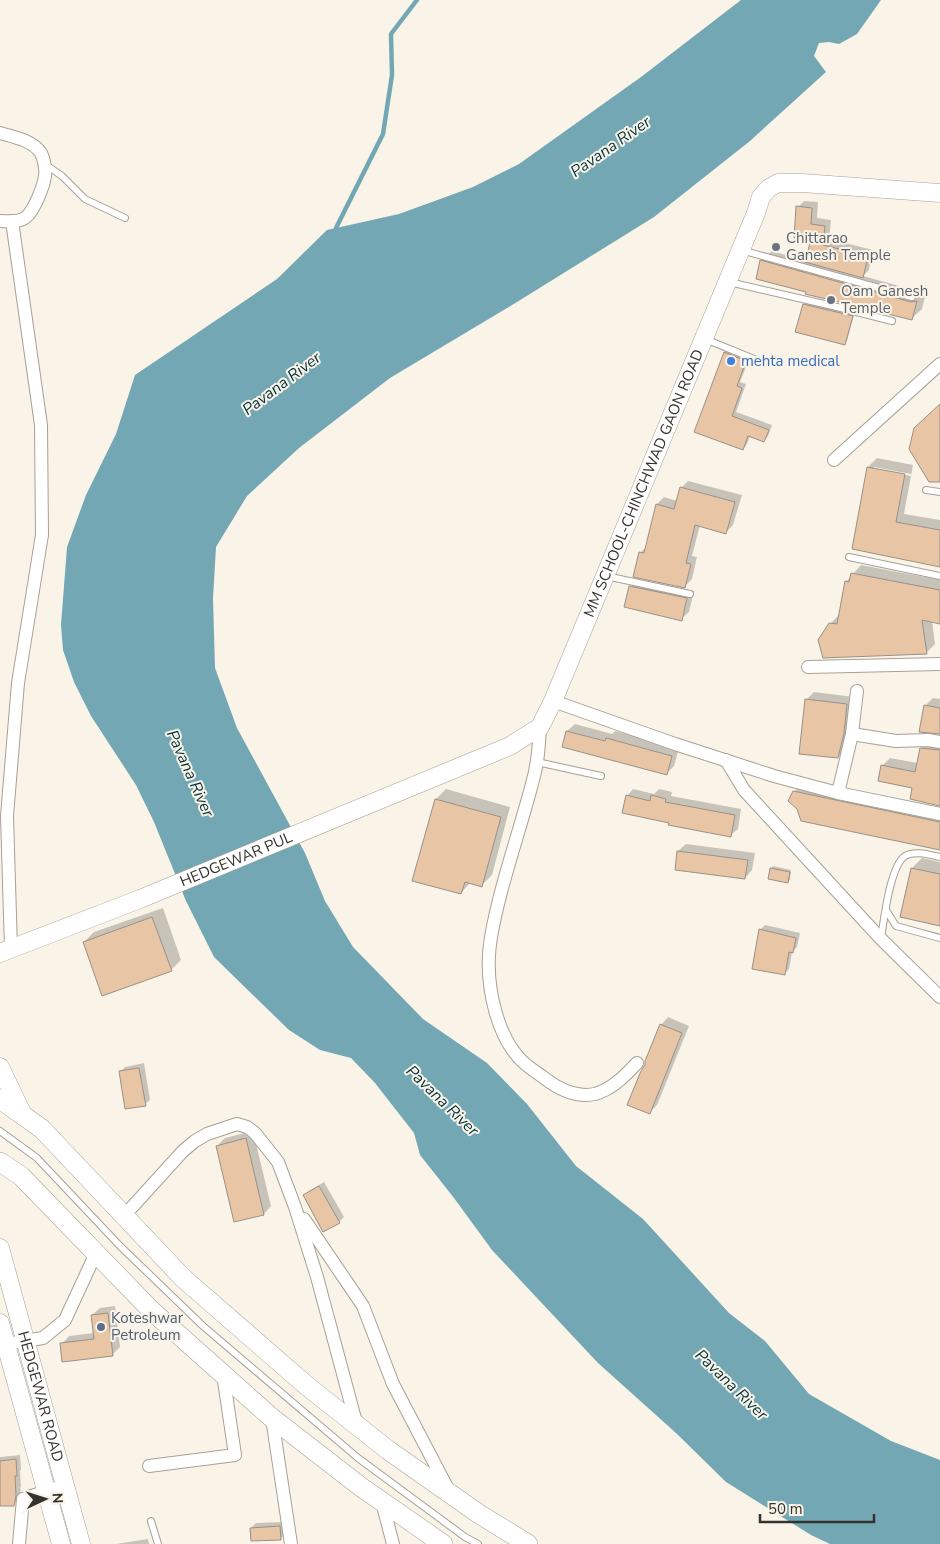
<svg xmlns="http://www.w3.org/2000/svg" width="940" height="1544" font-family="'Nunito Sans',sans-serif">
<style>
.water{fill:#73a7b4}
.shadow{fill:#0003;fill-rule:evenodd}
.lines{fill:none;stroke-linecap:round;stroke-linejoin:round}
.stream{stroke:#73a7b4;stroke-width:4.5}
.building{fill:#e8c5a5;stroke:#9a9087}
.service-casing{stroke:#a6a195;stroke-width:8}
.minor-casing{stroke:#a6a195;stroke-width:14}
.secondary-casing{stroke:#a6a195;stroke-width:19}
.primary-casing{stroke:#a6a195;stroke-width:20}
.service{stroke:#fff;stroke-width:6}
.minor{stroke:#fff;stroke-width:12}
.secondary{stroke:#fff;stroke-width:18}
.primary{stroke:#fff;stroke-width:19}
.worship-dot{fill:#6b7280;stroke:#faf4e8;stroke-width:2}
.shop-dot{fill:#3f7fe0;stroke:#faf4e8;stroke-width:2}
.service-dot{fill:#5c6f8a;stroke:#faf4e8;stroke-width:2}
.labels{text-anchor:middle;stroke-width:4;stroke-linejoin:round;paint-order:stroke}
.worship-label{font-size:15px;fill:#5b616d;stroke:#faf4e8;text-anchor:start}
.shop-label{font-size:15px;fill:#366cbe;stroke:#faf4e8;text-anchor:start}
.street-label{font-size:15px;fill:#34322d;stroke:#faf4e8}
.service-label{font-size:15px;fill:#4e5e75;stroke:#faf4e8;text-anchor:start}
.water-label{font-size:16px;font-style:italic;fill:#00333d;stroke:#faf4e8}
</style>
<rect width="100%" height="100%" fill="#faf4e8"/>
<polygon class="water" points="741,0 881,0 857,34 839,44 829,42 819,43 814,56 826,72 750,141 654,217 517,302 390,378 299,448 247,496 216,547 213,598 215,668 237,728 305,853 325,901 353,947 423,1019 487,1063 527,1104 576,1166 643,1219 729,1313 765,1341 809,1394 891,1441 940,1460 940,1544 830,1544 811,1535 726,1482 676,1433 598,1363 492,1250 454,1198 420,1155 414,1133 375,1083 351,1058 320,1050 289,1030 214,957 186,901 154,822 136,785 91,716 74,682 63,650 61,625 67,547 86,495 116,434 135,375 277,279 327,230 399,214 473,187 519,164 641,77"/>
<g class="shadow">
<polygon points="804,201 818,202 817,218 831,220 829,239 873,250 869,270 863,276 921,292 926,292 922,309 911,319 807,291 761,261 772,251 807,261 812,238 798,207"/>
<polygon points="806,303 854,314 847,341 845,343 804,305"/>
<polygon points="729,348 750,357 740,382 746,384 736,412 772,425 768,436 764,441 750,436 747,444 743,449 696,432 725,353"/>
<path d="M 877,458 L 913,465 L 904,514 L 940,520 L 940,565 L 853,548 L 868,467 ZM 874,467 L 911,474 L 911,476 L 874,469 Z"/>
<polygon points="688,481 742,495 733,525 726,532 700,525 692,556 697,557 692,579 685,586 635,576 641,552 647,546 657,504 664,497 677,501 681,488"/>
<polygon points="861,565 940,580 940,622 932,621 935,644 926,653 830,624 840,614 846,582"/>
<polygon points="638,579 694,591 689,612 681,619 630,587"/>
<polygon points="814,692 854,697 845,749 838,757 806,700"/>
<polygon points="933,698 940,699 940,733 925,706"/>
<polygon points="575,724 612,734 615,731 679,748 674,766 666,774 564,746 567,731"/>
<polygon points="929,741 940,742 940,805 882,766 890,758 918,763 921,749"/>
<polygon points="802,784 940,812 940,849 794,792"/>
<polygon points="446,789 510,807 492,875 482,885 471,882 461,893 436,799"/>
<polygon points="633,789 654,794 659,789 672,792 671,796 741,809 738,829 731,835 670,822 627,796"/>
<polygon points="686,844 755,853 752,870 745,878 678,851"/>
<polygon points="922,858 940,862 940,925 912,868"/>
<polygon points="773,866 791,870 790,880 787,882 771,868"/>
<polygon points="163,908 181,960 171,970 84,942 94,932"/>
<polygon points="765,925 800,933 797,947 792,952 789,969 784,974 760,930"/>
<polygon points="668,1017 689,1026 657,1105 649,1113 646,1066 661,1025"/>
<polygon points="144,1063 150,1100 145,1104 120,1072 125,1067"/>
<polygon points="253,1131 271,1206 264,1214 217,1146 225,1138"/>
<polygon points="324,1182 344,1217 339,1222 304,1196 309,1191"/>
<polygon points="115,1306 120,1347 112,1355 62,1344 69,1336 94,1333 92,1315 100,1308"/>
<polygon points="20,1455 21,1470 20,1471 21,1489 19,1499 14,1504 0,1505 0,1457"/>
<polygon points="284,1522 285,1534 280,1539 251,1528 256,1523"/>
<polygon points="148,1539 149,1544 116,1544"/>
</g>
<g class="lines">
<polyline class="stream" points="336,233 336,228 383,134 392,75 391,34 417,0"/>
</g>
<g class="building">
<polygon points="796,206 812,208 811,224 825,226 823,245 868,256 863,278 805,262 811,239 794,238"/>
<polygon points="760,260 911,302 917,301 912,320 856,306 805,294 806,292 756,279"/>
<polygon points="803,304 853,316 845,345 795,332"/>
<polygon points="724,352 746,361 737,386 742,388 732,416 769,430 764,442 748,436 743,450 694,432"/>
<polygon points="940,404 940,482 929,482 909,449 914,428"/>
<polygon points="867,467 905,474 896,522 940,530 940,567 852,549"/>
<polygon points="680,487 735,502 726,534 695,525 686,563 691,564 685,588 633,577 639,552 644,553 656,504 674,509"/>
<polygon points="851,573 940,590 940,624 922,620 927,654 823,658 818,640 829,623 837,624 845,581 849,582"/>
<polygon points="629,586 687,598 682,621 624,607"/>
<polygon points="805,699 847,704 844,733 838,758 799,754"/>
<polygon points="924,705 940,708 940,734 919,732"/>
<polygon points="566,731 605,741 606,738 672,756 667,775 562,747"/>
<polygon points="920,748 940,750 940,806 910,799 912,788 878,781 881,765 915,772"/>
<polygon points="793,791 940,822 940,850 801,821 797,809 788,801"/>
<polygon points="626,795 650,801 651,795 666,799 665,802 735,815 731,837 668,825 669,823 622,813"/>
<polygon points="435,799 501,817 482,887 465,882 461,894 412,881"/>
<polygon points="677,851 748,860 745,879 675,870"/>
<polygon points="770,868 790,872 788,883 768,879"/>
<polygon points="911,868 940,874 940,926 900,917"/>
<polygon points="152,917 172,971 102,996 83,942"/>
<polygon points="759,929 796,938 793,953 789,952 785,975 752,969"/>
<polygon points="660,1024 682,1033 650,1114 627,1105 641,1071 645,1065 645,1061"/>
<polygon points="139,1068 146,1106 125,1109 119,1071"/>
<polygon points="246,1138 264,1215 234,1222 216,1146"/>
<polygon points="319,1186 340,1223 323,1232 303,1195"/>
<polygon points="108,1313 113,1356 62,1362 60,1343 94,1339 91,1315"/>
<polygon points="16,1459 17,1476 15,1476 16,1495 14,1506 0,1506 0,1461"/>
<polygon points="280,1526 281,1540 251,1541 250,1528"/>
</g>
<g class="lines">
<g class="service-casing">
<g id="service">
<polyline points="46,165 62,176 85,199 125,218"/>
<polyline points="741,250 912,297"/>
<polyline points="729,282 837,307 892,321"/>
<polyline points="705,339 764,363"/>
<polyline points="926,490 940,492"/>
<polyline points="849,557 940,576"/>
<polyline points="606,576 690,594"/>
<polyline points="537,762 601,776"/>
<polyline points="886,910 896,926 940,938"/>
<path d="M 881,938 C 884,920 890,866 905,856 C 915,850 930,855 940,857"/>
<polyline points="0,1131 37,1158 120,1246 203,1326 358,1458 465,1537 478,1544"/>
<polyline points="151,1521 158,1544"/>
</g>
</g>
<g class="minor-casing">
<g id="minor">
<path d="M 0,133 C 14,137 32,140 41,153 C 44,159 46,169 45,176 C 44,185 34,211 26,217 C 19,223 8,221 0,221"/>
<polyline points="834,460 940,364"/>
<polyline points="808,667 940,664"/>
<polyline points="553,701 675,744 774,776 838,793 940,814"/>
<path d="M 540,727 C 539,745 538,763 533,780 C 523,819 510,857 500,896 C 495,916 490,935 489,955 C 487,988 497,1037 522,1061 C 528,1067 536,1072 543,1077 C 558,1089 575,1098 595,1094 C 612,1089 625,1076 637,1063"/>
<polyline points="852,734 896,741 928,740 940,742"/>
<polyline points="726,760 744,790 881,939 940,997"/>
<polyline points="838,793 852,734 857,691"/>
<polyline points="11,949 7,816 18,683 42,535 41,425 12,221"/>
<polyline points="124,1216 183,1151 195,1141 207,1134 237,1124 247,1127 255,1133 278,1162 295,1207 317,1277 357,1426"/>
<polyline points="304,1219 363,1306 393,1384 449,1491"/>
<polyline points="6,1344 43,1338 65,1320 96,1253"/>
<polyline points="272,1418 291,1544"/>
<polyline points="149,1466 235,1455 223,1374"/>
<polyline points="382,1502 393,1544"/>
<polyline points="19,1544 23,1499 65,1485"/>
</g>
</g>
<g class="secondary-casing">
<g id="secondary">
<path id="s1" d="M 0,953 L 140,899 L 510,746 L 540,727 L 553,701 L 756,213 L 761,197 L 769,188 L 778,183 L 802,183 L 940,193"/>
<polyline points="0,1067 23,1115"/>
<path id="s2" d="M 0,1248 L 81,1544"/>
<polyline points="0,1323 61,1544"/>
</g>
</g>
<g class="primary-casing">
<g id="primary">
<polyline points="0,1099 42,1129 183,1278 307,1386 388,1450 479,1514 528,1544"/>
<polyline points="0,1162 21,1176 152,1311 272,1418 361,1487 443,1544"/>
</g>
</g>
<use href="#service" class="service"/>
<use href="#minor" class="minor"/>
<use href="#secondary" class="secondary"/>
<use href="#primary" class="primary"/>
</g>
<g class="worship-dot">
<circle cx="776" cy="247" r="5"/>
<circle cx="831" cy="300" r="5"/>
</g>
<circle class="shop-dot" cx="731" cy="361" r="5"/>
<circle class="service-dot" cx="101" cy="1327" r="5"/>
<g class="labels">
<g class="worship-label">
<text x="786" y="243">Chittarao<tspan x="786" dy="17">Ganesh Temple</tspan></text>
<text x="841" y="296">Oam Ganesh<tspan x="841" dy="17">Temple</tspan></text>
</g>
<g class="shop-label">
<text x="741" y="366">mehta medical</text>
</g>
<g class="street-label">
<text dy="5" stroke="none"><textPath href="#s1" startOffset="851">MM SCHOOL-CHINCHWAD GAON ROAD</textPath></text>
<text dy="5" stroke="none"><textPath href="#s1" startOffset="254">HEDGEWAR PUL</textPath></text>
<text dy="5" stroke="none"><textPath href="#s2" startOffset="154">HEDGEWAR ROAD</textPath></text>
</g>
<g class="service-label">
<text x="111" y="1323">Koteshwar<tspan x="111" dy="17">Petroleum</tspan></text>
</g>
<g class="water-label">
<text transform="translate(610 146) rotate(-35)" y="6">Pavana River</text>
<text transform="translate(281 383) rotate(-37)" y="6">Pavana River</text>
<text transform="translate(191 773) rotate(66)" y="6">Pavana River</text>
<text transform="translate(443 1100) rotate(44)" y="6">Pavana River</text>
<text transform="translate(732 1384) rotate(44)" y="6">Pavana River</text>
</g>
</g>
<g transform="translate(45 1499) rotate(86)" stroke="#faf4e8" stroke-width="4" paint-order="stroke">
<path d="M0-4L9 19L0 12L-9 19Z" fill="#34322d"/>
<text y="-8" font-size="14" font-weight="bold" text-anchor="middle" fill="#34322d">N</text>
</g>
<path d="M760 1514v8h114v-8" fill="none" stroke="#34322d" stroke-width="2.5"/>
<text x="768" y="1514" font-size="15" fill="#34322d" stroke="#faf4e8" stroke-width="4" paint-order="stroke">50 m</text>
</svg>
